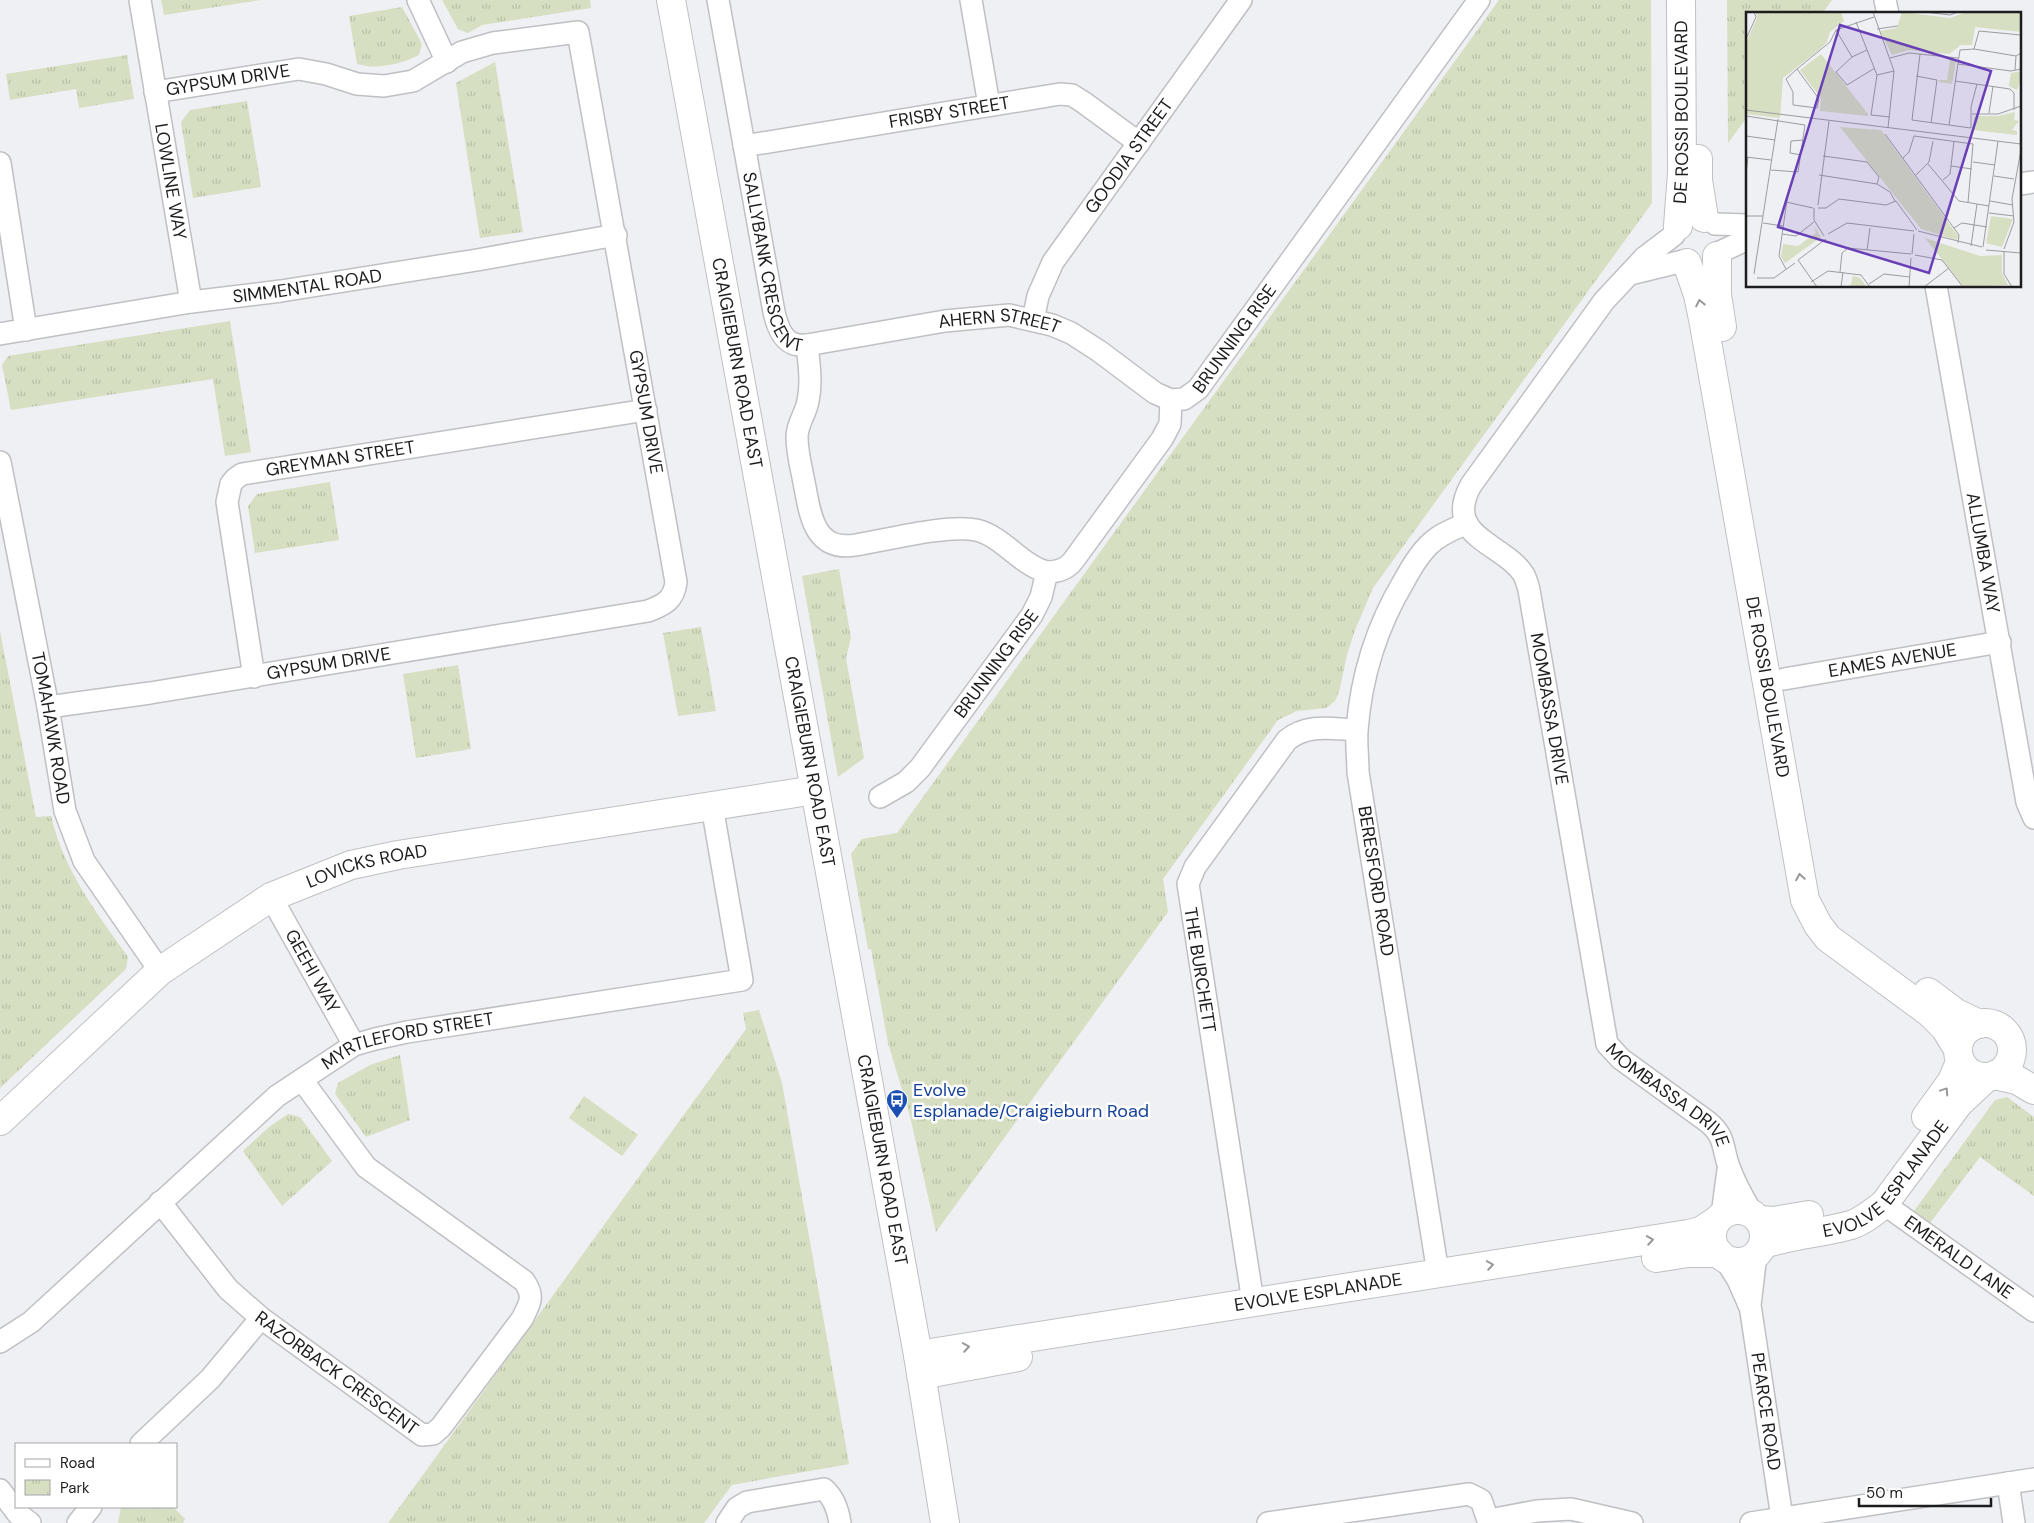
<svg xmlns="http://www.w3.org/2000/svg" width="2034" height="1523" font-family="'DM Sans',sans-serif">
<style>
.park{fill:url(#park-tufts)}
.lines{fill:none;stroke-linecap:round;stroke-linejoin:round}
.street-casing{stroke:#c0c0c4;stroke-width:24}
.secondary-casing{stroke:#c0c0c4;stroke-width:30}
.street{stroke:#fff;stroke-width:21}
.secondary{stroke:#fff;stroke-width:28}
.oneway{stroke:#99999a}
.labels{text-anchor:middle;stroke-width:5;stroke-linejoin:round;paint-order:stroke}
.street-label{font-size:18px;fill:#1d1d1f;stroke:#fff}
.transit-label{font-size:18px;fill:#164399;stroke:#fff;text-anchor:start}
.inset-road{fill:none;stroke:#9b9c9f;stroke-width:1}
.view{fill:#683fb7;fill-opacity:0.15;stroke:#683fb7;stroke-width:2.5}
.inset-edge{fill:none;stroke:#1d1d1f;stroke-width:2.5}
</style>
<defs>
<pattern id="park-tufts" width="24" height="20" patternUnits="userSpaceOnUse" patternTransform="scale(1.25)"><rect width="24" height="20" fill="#d6dfc1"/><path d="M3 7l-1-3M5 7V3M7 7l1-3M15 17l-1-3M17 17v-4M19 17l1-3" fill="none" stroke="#b7bfa5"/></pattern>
</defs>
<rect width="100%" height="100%" fill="#eff0f4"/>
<g class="park">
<polygon points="161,0 261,0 164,15"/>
<polygon points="442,0 590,0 591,8 482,25 468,33 458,29"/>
<polygon points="1499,0 1651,0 1652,203 1373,588 1355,630 1347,655 1339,692 1335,701 1326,708 1297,711 1278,720 1163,879 1168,912 936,1232 910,1116 888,1043 871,949 868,949 851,854 862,839 897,833"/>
<polygon points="1727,0 1832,0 1822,14 1748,14 1748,116 1728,143"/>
<path d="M 402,7 L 422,44 L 419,55 C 402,64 376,70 357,64 L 349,16 Z"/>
<polygon points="127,55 134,99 79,108 76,89 10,100 6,74"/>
<polygon points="495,62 523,232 480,238 456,83"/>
<polygon points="247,101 261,187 193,198 181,122 190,110"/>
<polygon points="230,321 251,452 225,456 213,379 11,410 2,365 8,356"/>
<polygon points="330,482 339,540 255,553 248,506 257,494"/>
<polygon points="839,569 851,638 846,658 864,758 838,777 802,576"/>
<polygon points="701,627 716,711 678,716 663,633"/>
<path d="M 0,631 L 36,817 L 51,816 C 65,873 95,910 128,957 L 126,969 L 0,1088 Z"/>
<polygon points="458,665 471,749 416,758 403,674"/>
<polygon points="759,1010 782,1083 849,1464 732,1485 704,1523 388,1523 746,1029 743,1013"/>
<polygon points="400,1055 410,1120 366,1137 335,1094 338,1083 370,1065"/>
<polygon points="584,1096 638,1135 622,1156 569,1118"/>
<polygon points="2007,1097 2034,1117 2034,1196 1980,1157 1930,1223 1914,1211 1995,1100"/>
<polygon points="288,1114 300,1117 332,1161 282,1206 243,1151 269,1127"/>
<polygon points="121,1507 173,1507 185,1519 183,1523 118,1523"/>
</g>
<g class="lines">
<g class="street-casing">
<g id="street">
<path id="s1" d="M 140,0 L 191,302"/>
<polyline points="418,0 447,62"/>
<path id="s2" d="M 718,0 L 774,312 C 778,330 785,348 807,345 C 809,363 812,383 808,401 C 806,414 797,423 797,437 C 797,452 801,467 804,482 C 810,513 813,552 856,545 C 887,540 947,524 976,530 C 1003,536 1020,565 1047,572"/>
<polyline points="971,0 989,105"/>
<polyline points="1885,0 1888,14"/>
<path id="s3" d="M 744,146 L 1060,94 L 1072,95 L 1083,102 L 1139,143"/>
<polyline points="0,163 26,330"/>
<polyline points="2020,184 2034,182"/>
<polyline points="1715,224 1748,225"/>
<path id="s4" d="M 1674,235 L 1645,257 L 1604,301 L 1471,485 C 1442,537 1504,543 1524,575 C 1526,580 1528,585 1529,590 L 1607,1044 L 1621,1059 L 1708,1122 C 1726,1137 1722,1148 1729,1167 C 1735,1184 1743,1198 1752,1213"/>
<polyline points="1720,252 1748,239"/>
<polyline points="1630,274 1683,261"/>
<path id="s5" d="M 1936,286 L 2027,802 L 2034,818"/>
<path id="s6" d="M 1033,320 L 1038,296 L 1053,262 L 1241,0"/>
<path id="s7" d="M 0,334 L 191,302 L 281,291 L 477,260 L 616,235"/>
<path id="s8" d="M 807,345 L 945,321 L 1009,315 L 1052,325 L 1071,333 L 1099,351 L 1155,393 L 1171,400"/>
<path id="s9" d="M 0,462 L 48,707 L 65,811 L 84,861 L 160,971"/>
<path id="s10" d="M 254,677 L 227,502 L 231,484 L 235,479 L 242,474 L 646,410"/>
<path id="s11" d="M 1784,679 L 2000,642"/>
<path id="s12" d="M 48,707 L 150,693 L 648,611 C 664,605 674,600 676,582 L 578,32 L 493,43 L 462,52 L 413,81 L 384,86 L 357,84 L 326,74 L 299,69 L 155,92"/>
<path id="s13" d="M 880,797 L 906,782 L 920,768 L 1032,615 L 1041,597 L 1047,572 C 1057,572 1066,570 1073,561 L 1162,439 L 1170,424 L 1171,400 L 1184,399 L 1198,389 L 1479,0"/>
<path id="s14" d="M 271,897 L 354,1045"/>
<path id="s15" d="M 160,1202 L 228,1289 L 261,1318 L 422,1435 L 433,1434 L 441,1427 L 522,1319 C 530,1303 535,1297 524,1281 L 366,1167 L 302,1080"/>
<path id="s16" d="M 1884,1204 L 2034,1311"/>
<polyline points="1722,1215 1728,1170"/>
<path id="s17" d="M 1756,1254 L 1750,1305 L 1782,1518"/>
<polyline points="1725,1259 1738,1280 1749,1305"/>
<path d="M 1438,1273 L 1358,772 C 1358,758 1356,744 1357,730 C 1361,678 1377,626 1404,581 C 1411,568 1419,554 1430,544 C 1440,534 1454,529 1467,523"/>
<path d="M 1253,1302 L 1188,884 L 1195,867 L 1287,740 C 1308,723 1332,729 1357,730"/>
<path id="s18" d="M 0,1342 L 31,1322 L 277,1096 L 354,1045 L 375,1039 L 407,1032 L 742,980 L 712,806"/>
<polyline points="141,1444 210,1379 261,1318"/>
<polyline points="2008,1483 2014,1523"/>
<polyline points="0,1490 18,1514 30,1523"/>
<polyline points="1489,1520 1537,1511 1571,1509 1632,1523"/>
<polyline points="78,1523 91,1507"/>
<path d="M 727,1523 L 737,1508 L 747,1502 L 824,1489 C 834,1498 838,1509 840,1523"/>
<polyline points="1268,1523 1469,1494 1481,1500 1489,1523"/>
<polyline points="1751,1523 2034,1479"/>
</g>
</g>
<g class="secondary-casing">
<g id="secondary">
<path id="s19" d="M 671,0 L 918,1355 L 945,1523"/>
<polyline points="1698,159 1698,180 1704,218"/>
<path id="s20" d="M 1678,226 L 1682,173 L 1681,0"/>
<polyline points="1717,256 1717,295 1722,327"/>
<path id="s21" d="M 1687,263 L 1698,295 L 1704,324 L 1805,900 L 1818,925 L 1828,938 L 1930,1013 L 1945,1028 L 1958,1049"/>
<polyline points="1928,992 1956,1013 1979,1024"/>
<circle cx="1985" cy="1050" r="27"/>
<polyline points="1995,1075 2017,1080 2034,1090"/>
<polyline points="1926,1117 1952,1081 1960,1062"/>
<path id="s22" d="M 0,1121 L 160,971 L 271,897 L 351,865 L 398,855 L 815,790"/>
<circle cx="1738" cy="1236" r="26"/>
<polyline points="1759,1220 1774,1221 1809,1215"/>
<path id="s23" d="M 1763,1244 C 1792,1235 1822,1233 1851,1225 C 1863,1221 1874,1212 1884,1204 L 1959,1103 L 1987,1077"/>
<polyline points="1656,1258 1688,1253 1719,1253"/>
<path id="s24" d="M 918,1355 L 1688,1234 L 1701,1231 L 1716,1221"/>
<polyline points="921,1375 1018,1357"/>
</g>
</g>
<use href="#street" class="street"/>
<use href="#secondary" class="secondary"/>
</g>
<defs><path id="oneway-chevron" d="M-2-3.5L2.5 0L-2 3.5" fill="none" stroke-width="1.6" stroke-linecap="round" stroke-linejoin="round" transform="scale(1.25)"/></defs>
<g class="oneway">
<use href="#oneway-chevron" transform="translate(1700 303) rotate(-101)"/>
<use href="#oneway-chevron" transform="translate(1800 877) rotate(-99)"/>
<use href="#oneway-chevron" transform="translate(1945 1091) rotate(-56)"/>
<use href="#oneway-chevron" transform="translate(1650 1240) rotate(-9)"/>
<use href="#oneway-chevron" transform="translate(1490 1265) rotate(-9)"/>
<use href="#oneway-chevron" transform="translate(966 1347) rotate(-9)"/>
</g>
<defs>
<g id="bus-pin" transform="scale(1.125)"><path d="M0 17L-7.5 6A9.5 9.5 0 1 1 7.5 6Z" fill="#1a4fb4" stroke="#fff"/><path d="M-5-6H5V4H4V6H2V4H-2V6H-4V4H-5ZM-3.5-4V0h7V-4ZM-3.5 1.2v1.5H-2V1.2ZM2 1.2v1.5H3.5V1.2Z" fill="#fff"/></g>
</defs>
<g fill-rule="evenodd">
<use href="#bus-pin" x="897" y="1100"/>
</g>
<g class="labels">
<g class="street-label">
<text transform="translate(228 80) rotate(-9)" y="6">GYPSUM DRIVE</text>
<text dy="6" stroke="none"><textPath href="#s3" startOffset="208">FRISBY STREET</textPath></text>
<text dy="6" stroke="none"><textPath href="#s20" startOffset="114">DE ROSSI BOULEVARD</textPath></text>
<text dy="6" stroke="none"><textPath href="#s6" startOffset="192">GOODIA STREET</textPath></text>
<text dy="6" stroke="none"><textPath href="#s1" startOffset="184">LOWLINE WAY</textPath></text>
<text dy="6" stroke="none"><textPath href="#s2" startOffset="270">SALLYBANK CRESCENT</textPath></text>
<text dy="6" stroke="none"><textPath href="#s7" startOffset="311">SIMMENTAL ROAD</textPath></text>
<text dy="6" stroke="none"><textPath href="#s8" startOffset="195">AHERN STREET</textPath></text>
<text dy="6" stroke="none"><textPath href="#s13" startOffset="599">BRUNNING RISE</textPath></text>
<text dy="6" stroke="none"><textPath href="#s19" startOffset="369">CRAIGIEBURN ROAD EAST</textPath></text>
<text transform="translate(646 412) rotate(80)" y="6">GYPSUM DRIVE</text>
<text dy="6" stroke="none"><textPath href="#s10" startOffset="310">GREYMAN STREET</textPath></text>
<text dy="6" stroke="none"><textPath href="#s5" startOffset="271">ALLUMBA WAY</textPath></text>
<text dy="6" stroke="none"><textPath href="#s11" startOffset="110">EAMES AVENUE</textPath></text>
<text dy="6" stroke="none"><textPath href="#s12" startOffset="284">GYPSUM DRIVE</textPath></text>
<text dy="6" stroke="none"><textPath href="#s13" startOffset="179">BRUNNING RISE</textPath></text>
<text dy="6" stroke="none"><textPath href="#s21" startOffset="432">DE ROSSI BOULEVARD</textPath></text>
<text dy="6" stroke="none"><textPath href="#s4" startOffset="578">MOMBASSA DRIVE</textPath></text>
<text dy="6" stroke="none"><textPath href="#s9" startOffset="271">TOMAHAWK ROAD</textPath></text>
<text dy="6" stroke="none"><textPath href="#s19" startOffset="774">CRAIGIEBURN ROAD EAST</textPath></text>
<text dy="6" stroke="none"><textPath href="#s22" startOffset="454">LOVICKS ROAD</textPath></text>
<text transform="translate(1376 881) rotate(81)" y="6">BERESFORD ROAD</text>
<text transform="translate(1200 970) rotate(81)" y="6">THE BURCHETT</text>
<text dy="6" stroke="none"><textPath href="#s14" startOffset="85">GEEHI WAY</textPath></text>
<text dy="6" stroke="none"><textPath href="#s18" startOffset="516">MYRTLEFORD STREET</textPath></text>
<text dy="6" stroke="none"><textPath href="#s4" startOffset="998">MOMBASSA DRIVE</textPath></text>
<text dy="6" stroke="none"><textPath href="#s19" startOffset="1179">CRAIGIEBURN ROAD EAST</textPath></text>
<text dy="6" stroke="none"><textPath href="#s23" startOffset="146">EVOLVE ESPLANADE</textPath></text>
<text dy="6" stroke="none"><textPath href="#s16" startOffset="92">EMERALD LANE</textPath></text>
<text dy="6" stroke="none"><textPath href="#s24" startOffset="405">EVOLVE ESPLANADE</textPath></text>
<text dy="6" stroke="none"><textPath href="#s15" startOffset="248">RAZORBACK CRESCENT</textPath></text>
<text dy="6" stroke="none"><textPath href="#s17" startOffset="159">PEARCE ROAD</textPath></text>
</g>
<g class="transit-label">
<text x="913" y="1096">Evolve<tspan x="913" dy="21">Esplanade/Craigieburn Road</tspan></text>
</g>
</g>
<g transform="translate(1746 12)">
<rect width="275" height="275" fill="#eff0f4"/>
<path d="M 10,0 L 95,0 L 98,9 L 84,20 L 81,30 L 73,38 L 37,66 L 34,106 L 0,102 L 0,31 L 11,6 Z" fill="#d6dfc1"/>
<path d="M 156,0 L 204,6 L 220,0 L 275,0 L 275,20 L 229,15 L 226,33 L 215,33 L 203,42 L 163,38 L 146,43 L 134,19 L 151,16 ZM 75,42 L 122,102 L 122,104 L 74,99 L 75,87 L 54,58 ZM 204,48 L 210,49 L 206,72 L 193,70 L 193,68 L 201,68 ZM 275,59 L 275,68 L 271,78 L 263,74 L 265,61 ZM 269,100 L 268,108 L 273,109 L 266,118 L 271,119 L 271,123 L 227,118 L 228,104 L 252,104 ZM 94,115 L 135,118 L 212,224 L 211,228 L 175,217 ZM 245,204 L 267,207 L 256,235 L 240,231 ZM 67,213 L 75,225 L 39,251 L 35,245 L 37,232 L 52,234 L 70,221 ZM 179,226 L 234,244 L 256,243 L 256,261 L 262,273 L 218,275 ZM 107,264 L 114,266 L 121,275 L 104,275 Z" fill="#d6dfc1"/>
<path class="inset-road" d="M 127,0 L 148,59 L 142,116M 178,0 L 204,3 L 212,0M 110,10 L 131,63 L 125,103 L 144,105M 131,17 L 152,14M 90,18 L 106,45M 0,27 L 10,5 L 8,0M 228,37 L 270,44M 121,38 L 106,45 L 90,60 L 101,73 L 129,56M 174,42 L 166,108 L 225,116 L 225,95 L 231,72M 144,46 L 163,41 L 212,46M 212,52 L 265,59 L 275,57M 51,57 L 73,87 L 71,96 L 47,93 L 47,80 L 40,67 L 51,57 L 84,30 L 90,18 L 128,5M 269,58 L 270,44 L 275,41M 131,63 L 148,59M 170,64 L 191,68 L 185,111M 209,69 L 264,77 L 268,81 L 268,98M 0,98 L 275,132M 243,101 L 247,74M 226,102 L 252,102 L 275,94M 0,104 L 59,113 L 52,160 L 25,158M 203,113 L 214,38 L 228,37 L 233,19 L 275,23M 139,122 L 213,223 L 212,231M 0,124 L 29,128M 55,143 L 44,141 L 45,129 L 57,128M 77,144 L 121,150 L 133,165 L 131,172M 0,145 L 25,148M 157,146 L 163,140 L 168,124 L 227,132 L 222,191M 227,150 L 249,153M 182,152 L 213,189 L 243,194M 205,154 L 226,157M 0,161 L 2,145M 73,163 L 131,172 L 144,180 L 149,189M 170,163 L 183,150 L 187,129M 248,164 L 268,167M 197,168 L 204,162 L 208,129M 244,189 L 267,193M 40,190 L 67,196M 72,193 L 83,109M 68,196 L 68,208 L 78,224M 72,196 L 80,196 L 93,187 L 140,193 L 150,189 L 171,218M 243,201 L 268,204M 0,204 L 17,204M 17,211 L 37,214M 208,216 L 216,211 L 241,215M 172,219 L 236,235M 36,222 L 50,224 L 68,210M 82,222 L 101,211 L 168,219M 225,234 L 231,192M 237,235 L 252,129M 258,237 L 268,210 L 266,187 L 275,138M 121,238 L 124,216M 240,238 L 275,241M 258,239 L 258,262 L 266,275M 166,242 L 168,222M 169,243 L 196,248 L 217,275M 52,248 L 80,227M 52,248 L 71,275M 40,257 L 33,244 L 42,181 L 49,161M 94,260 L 96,241 L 102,236 L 165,242M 8,262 L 32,107M 11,266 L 28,266 L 49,251M 65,270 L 82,259 L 115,263 L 124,275M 123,272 L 138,262 L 164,265M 95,275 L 97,260M 163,275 L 165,246M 178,275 L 203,256"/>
<path class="view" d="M 94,13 L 245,59 L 183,261 L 32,215 Z"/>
<rect width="275" height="275" class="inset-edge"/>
</g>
<rect x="15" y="1443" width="162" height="65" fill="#ffffff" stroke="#a5a5a5"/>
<rect x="25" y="1459" width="25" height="8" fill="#ffffff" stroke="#a5a5a5"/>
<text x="60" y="1468" font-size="15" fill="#1d1d1f">Road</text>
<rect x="25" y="1480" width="25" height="15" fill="url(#park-tufts)" stroke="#a5a5a5"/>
<text x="60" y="1493" font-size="15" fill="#1d1d1f">Park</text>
<path d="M1859 1498v8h132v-8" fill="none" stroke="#1d1d1f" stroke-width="2.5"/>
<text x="1866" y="1498" font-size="15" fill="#1d1d1f" stroke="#ffffff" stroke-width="4" paint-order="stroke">50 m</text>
</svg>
